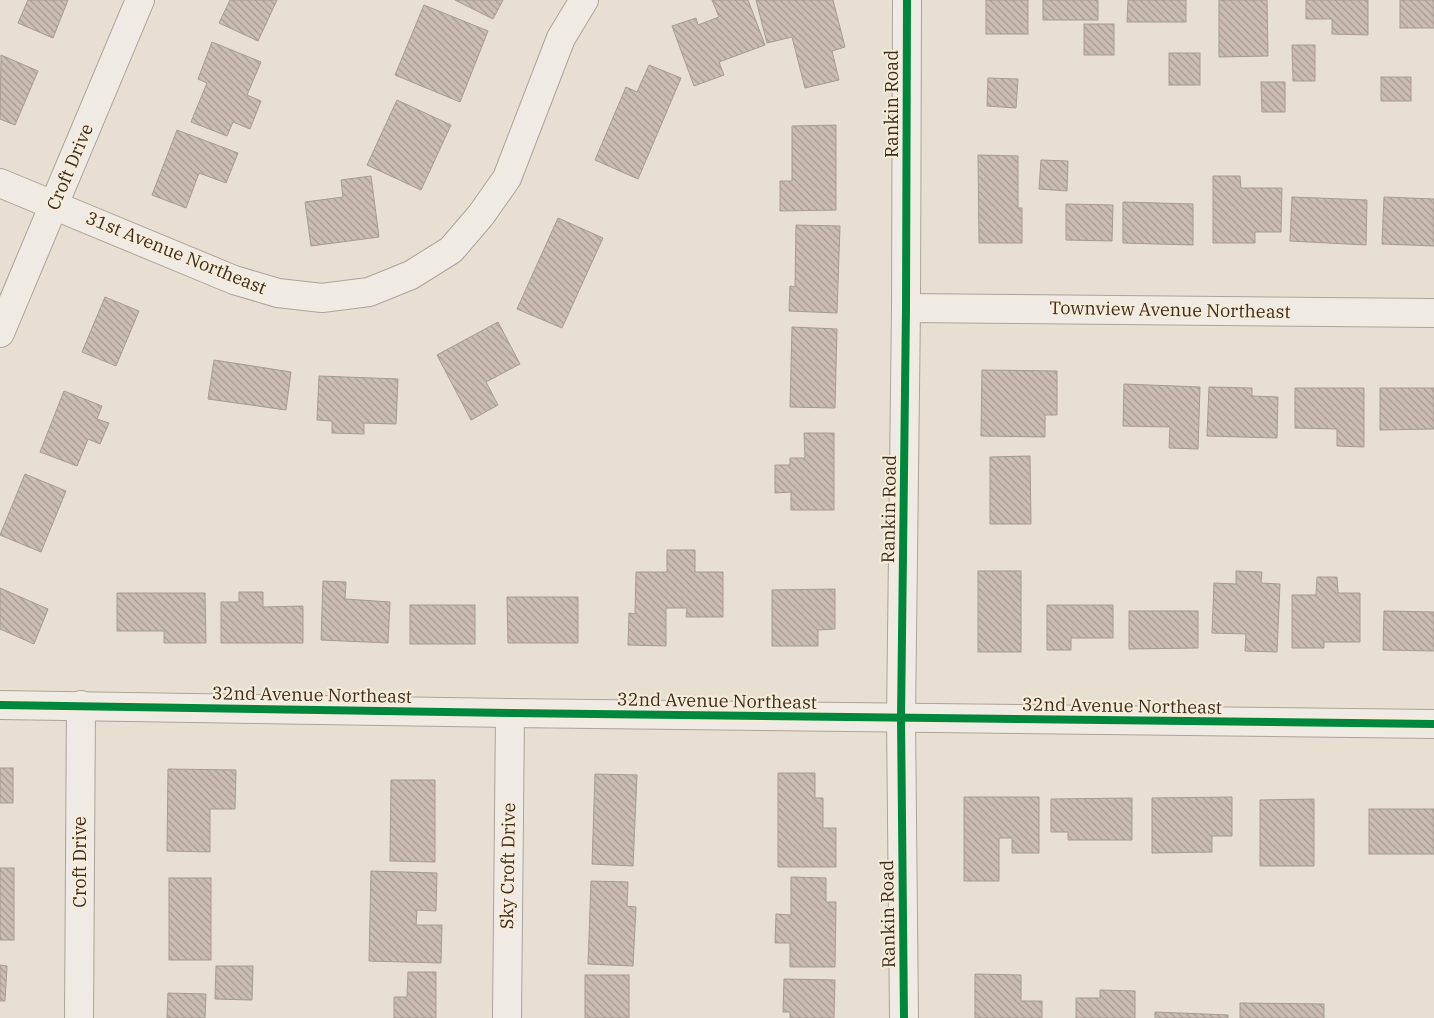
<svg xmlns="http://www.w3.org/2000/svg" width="1434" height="1018" font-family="'IBM Plex Serif',serif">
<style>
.building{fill:url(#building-back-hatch);stroke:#a89b90}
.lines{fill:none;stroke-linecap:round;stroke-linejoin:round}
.street-casing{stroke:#aca499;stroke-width:30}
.street{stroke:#efeae3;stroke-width:28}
.cycleway-casing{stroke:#f7ecd8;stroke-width:11}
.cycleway{stroke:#00873e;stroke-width:8}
.labels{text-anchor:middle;stroke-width:4;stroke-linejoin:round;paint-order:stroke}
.street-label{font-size:18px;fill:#3d2c20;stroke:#f7ecd8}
</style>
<defs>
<pattern id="building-back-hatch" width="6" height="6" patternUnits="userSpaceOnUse" patternTransform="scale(1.25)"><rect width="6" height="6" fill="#cbbdb2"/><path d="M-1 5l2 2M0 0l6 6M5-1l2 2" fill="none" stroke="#a69a90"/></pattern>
</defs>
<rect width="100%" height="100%" fill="#e7dfd1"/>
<g class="building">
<polygon points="28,0 68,0 53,38 18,23"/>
<polygon points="230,0 277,0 258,41 219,23"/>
<polygon points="455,0 503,0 493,19"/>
<polygon points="712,0 748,0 765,45 719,62 724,75 694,86 672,26 696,18 698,25 719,17"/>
<polygon points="756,0 833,0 845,47 832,51 839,80 805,88 792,37 767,43"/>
<rect x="986" y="0" width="42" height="34"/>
<rect x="1043" y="0" width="55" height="20"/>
<polygon points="1128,0 1186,0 1186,22 1127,22"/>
<polygon points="1219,0 1267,0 1268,56 1219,57"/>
<polygon points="1306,0 1368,0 1368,35 1332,34 1332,19 1306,19"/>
<rect x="1400" y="0" width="34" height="28"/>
<polygon points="424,5 488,31 460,102 395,75"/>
<rect x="1084" y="24" width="30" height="31"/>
<polygon points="212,42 261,62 247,95 261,101 250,129 233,122 227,136 191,122 207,83 198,79"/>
<polygon points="1292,45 1315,45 1315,81 1293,81"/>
<rect x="1169" y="53" width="31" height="32"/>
<polygon points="1,55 38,71 15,125 0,119"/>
<polygon points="649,65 681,78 638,179 595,160 626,87 637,92"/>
<rect x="1381" y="77" width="30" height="24"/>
<polygon points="988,78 1018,79 1016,108 987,106"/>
<polygon points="1261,82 1285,82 1285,112 1262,112"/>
<polygon points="397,100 451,125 421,190 367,165"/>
<polygon points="836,125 836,210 780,211 780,181 792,181 792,126"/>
<polygon points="177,130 238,153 226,183 199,173 186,208 152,195"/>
<polygon points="978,155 1018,156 1018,208 1022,208 1022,243 979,243"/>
<polygon points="1041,160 1068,161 1067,191 1039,189"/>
<polygon points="371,176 379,237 311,246 305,202 343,197 341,180"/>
<polygon points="1213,176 1240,176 1241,188 1282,188 1281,232 1255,232 1255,243 1213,243"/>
<polygon points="1292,197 1367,200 1366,245 1290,241"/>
<polygon points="1384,197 1434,199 1434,246 1382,244"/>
<polygon points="1123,202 1193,204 1193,245 1123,243"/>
<polygon points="1066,204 1113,205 1112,241 1066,240"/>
<polygon points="558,218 603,238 562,328 517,309"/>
<polygon points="796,225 840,226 837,313 789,311 790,286 795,287"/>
<polygon points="105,297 139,311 116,366 82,352"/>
<polygon points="498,322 520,364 486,382 498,405 471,420 437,355"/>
<polygon points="792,327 837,329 835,408 790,407"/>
<polygon points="214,360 291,372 286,410 208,399"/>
<polygon points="982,370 1057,371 1057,415 1045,415 1045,437 981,436"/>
<polygon points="319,376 398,379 396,424 364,423 364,434 332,433 332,421 317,420"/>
<polygon points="1124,384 1200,387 1198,449 1169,448 1170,427 1123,426"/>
<polygon points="1209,387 1252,388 1252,396 1278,397 1277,438 1207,436"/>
<polygon points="1295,388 1364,388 1364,447 1337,446 1337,429 1295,428"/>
<polygon points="1380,388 1434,388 1434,429 1380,430"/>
<polygon points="64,391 102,406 97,419 109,423 100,444 88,439 77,466 40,452"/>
<polygon points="804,433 834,433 834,510 791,510 791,492 775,493 775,465 790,465 790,458 805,458"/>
<polygon points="1030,456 1031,524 990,524 990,457"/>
<polygon points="25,474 66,491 41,552 0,535"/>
<polygon points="667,550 695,550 695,572 723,572 723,617 686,617 687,608 666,608 666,646 628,645 629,613 635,614 636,572 667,572"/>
<rect x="978" y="571" width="43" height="81"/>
<polygon points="1236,571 1262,572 1261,583 1280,584 1277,652 1245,651 1246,634 1212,633 1214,583 1236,584"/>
<polygon points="1317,577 1337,577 1338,593 1360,593 1360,642 1324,642 1324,648 1292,648 1292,595 1316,595"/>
<polygon points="323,581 346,582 345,599 390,602 388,643 321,640"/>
<polygon points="0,588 48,609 34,644 0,629"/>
<polygon points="835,589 835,629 818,630 818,646 772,646 772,590"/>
<polygon points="239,592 263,592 263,607 303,606 303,643 221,643 221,602 239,602"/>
<polygon points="117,593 205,593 206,643 164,643 164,631 117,631"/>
<polygon points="507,597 578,597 578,643 508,643"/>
<rect x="410" y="605" width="65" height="39"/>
<polygon points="1047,605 1113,605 1113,638 1071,638 1071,650 1047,650"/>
<polygon points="1129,611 1198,611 1198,648 1129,649"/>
<polygon points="1384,611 1434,612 1434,651 1383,650"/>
<rect x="0" y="768" width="13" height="35"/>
<polygon points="168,769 236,770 235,809 210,809 210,852 167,851"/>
<polygon points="778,773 815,773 815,798 823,798 823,828 836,828 836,867 778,867"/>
<polygon points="595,774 637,775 633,866 592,864"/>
<polygon points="391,780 435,780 435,862 390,861"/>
<polygon points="964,797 1039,797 1039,853 1012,853 1012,838 999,838 999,881 964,881"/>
<polygon points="1232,797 1232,836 1212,836 1212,852 1152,853 1152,798"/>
<polygon points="1132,798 1132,840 1068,840 1068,832 1051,832 1051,799"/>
<polygon points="1314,799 1314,866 1260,866 1260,800"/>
<rect x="1369" y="809" width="65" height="45"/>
<rect x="0" y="868" width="14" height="72"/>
<polygon points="371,871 437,873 436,911 417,910 416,925 442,925 441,963 369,961"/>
<polygon points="791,877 826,878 826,902 836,902 835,967 790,967 790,943 775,943 776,914 791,915"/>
<rect x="169" y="878" width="42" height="82"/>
<polygon points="591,881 628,882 627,906 636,907 633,966 588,964"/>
<polygon points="0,965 7,966 5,1001 0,1001"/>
<polygon points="216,966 253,966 252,1000 215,999"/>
<polygon points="408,972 436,972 436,1018 394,1018 394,997 407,997"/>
<polygon points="975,974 1021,975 1021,1001 1042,1001 1042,1018 975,1018"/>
<rect x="585" y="975" width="44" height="43"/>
<polygon points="784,979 835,980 834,1018 790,1018 790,1012 783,1012"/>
<polygon points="1100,990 1135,991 1135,1018 1076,1018 1076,998 1100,998"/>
<polygon points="168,993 206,994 205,1018 167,1018"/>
<polygon points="1240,1003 1324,1004 1324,1018 1240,1018"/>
<polygon points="1155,1012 1228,1015 1228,1018 1155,1018"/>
</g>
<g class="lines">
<g class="street-casing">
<g id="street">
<polyline points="0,183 234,280 278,293 322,298 369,292 411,275 451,250 481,215 507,178 561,38 584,0"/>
<polyline points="906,308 1434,313"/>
<polyline points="0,333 140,0"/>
<polyline points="0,705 510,713 1434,724"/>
<polyline points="79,1018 81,705"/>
<polyline points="507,1018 510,713"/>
<polyline points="904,1018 901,718 906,308 907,0"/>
</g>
</g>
<use href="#street" class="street"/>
<g class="cycleway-casing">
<g id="cycleway">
<polyline points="0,705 510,713 1434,724"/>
<polyline points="904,1018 901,718 906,308 907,0"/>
</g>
</g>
<use href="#cycleway" class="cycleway"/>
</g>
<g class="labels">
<g class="street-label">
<text transform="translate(892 104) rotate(-90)" y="6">Rankin Road</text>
<text transform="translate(70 167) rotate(-67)" y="6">Croft Drive</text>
<text transform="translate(176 253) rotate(22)" y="6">31st Avenue Northeast</text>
<text transform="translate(1170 310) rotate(1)" y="6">Townview Avenue Northeast</text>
<text transform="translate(889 509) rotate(-89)" y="6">Rankin Road</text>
<text transform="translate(312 695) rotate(1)" y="6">32nd Avenue Northeast</text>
<text transform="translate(717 701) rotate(1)" y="6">32nd Avenue Northeast</text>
<text transform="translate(1122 706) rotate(1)" y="6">32nd Avenue Northeast</text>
<text transform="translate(80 862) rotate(-90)" y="6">Croft Drive</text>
<text transform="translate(508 866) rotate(-89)" y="6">Sky Croft Drive</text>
<text transform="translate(888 914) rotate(-91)" y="6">Rankin Road</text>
</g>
</g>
</svg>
